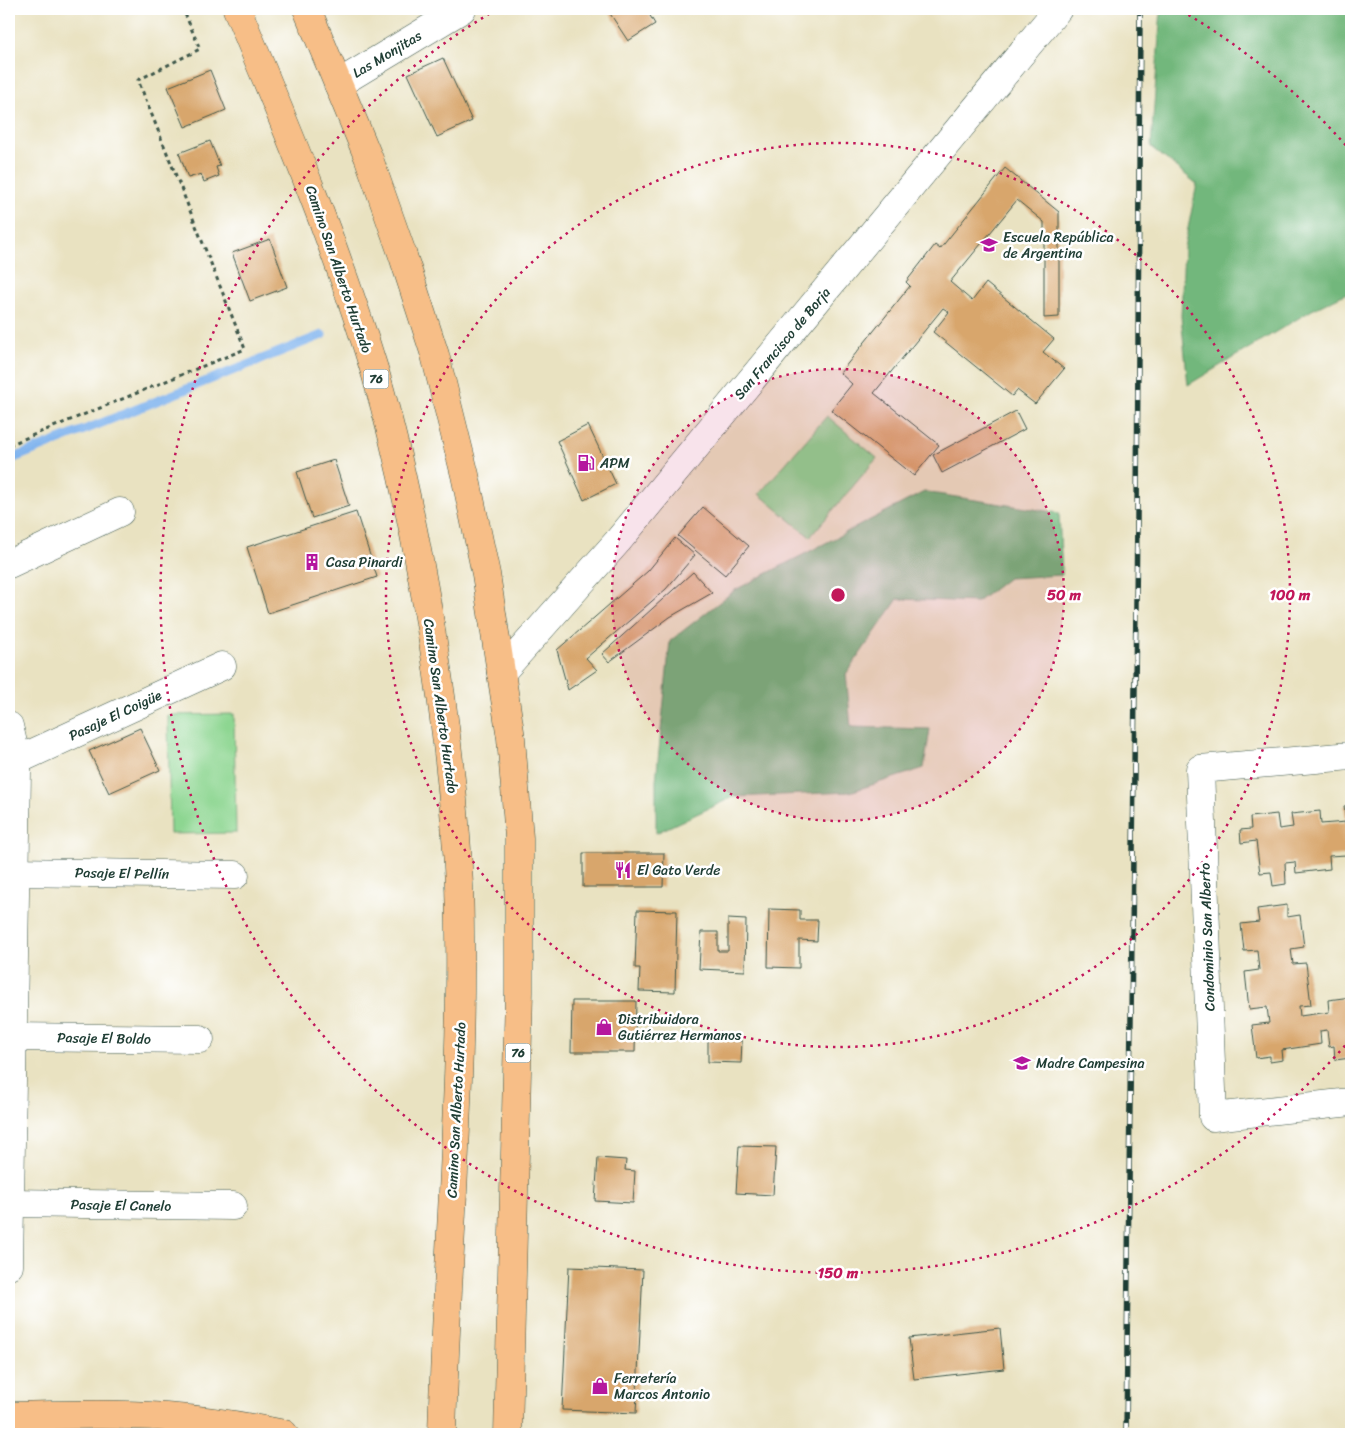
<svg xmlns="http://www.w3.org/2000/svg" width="1360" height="1443" font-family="Sriracha,sans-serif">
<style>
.green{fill:#8dd691;stroke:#568a62}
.forest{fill:#72b77b;stroke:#487a58}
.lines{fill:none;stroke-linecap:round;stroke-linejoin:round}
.stream{stroke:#80b4ee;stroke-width:9}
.building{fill:#d8a66c}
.minor-casing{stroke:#3d5649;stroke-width:29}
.major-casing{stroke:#3d5649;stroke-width:29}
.path{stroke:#3d5649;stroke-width:3;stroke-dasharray:4 4;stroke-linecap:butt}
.minor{stroke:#fff;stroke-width:28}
.major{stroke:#f7be87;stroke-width:28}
.rail-casing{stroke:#1f3d34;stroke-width:5.5}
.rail{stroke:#fff;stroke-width:4;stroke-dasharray:11;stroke-linecap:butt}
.ring{fill:none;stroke:#c2185b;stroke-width:2.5;stroke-dasharray:2.5 5}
.labels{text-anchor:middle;stroke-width:5;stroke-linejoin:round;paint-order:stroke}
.shield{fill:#fff;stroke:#627771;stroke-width:1}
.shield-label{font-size:12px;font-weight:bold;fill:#1f3d34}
.street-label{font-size:14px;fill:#1f3d34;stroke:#fff}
.poi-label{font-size:14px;fill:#1f3d34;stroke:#fff;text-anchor:start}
.centre{fill:#c2185b;stroke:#fff;stroke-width:2.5}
.ring-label{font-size:15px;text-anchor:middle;font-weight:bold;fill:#c2185b;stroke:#fff;stroke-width:5;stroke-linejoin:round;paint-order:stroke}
</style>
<rect width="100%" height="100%" fill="#fff"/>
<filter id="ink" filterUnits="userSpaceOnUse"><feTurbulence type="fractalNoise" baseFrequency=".02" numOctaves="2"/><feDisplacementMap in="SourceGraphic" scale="10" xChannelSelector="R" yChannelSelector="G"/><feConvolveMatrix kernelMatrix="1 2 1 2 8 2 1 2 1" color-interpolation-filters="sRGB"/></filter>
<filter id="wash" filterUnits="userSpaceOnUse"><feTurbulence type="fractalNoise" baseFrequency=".0096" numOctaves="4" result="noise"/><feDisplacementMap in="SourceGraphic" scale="20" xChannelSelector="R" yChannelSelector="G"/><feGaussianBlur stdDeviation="1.12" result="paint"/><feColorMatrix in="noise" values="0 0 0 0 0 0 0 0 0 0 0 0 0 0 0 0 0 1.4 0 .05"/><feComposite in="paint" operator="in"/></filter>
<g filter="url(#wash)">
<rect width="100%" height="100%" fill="#e9e2c1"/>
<g class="green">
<polygon points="827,416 877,458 810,537 759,494"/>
<polygon points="234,714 236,833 170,834 168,715"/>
</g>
<g class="forest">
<polygon points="1161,9 1351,9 1351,291 1312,310 1188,385 1181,316 1184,248 1197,184 1151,147"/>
<polygon points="924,492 1059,513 1062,575 1008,578 977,602 898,599 846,674 851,727 930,729 924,768 850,792 733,797 656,833 656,781 670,641 735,590"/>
</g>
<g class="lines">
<polyline class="stream" points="9,460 322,335"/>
</g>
<g id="blocks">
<g class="building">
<polygon points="607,9 646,9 655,24 628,41"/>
<polygon points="443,58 472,121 437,137 408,74"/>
<polygon points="210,70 226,110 185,127 168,87"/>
<polygon points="210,141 220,166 216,167 219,176 204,182 201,174 188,178 179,153"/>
<polygon points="1005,168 1059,212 1059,317 1044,318 1044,222 1017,200 950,282 972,301 986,283 1054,339 1043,352 1064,369 1035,404 1017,390 1012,396 933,332 949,312 943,308 874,393 939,445 914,476 831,410 852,384 840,373 910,286 906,282 935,245 940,249"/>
<polygon points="270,239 287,287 250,301 232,253"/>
<polygon points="1016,411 1025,429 942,473 933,455"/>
<polygon points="588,425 616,484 584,500 557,441"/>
<polygon points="334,460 349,506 312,518 297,472"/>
<polygon points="703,507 749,546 725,575 678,536"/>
<polygon points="356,512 377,577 268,613 247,547"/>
<polygon points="675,538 695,555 666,589 586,658 597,670 568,690 557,650 648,571"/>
<polygon points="693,572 712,593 670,617 609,662 602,654"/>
<polygon points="140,728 160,770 109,793 89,751"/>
<polygon points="1351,805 1351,869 1348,869 1346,855 1329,856 1330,869 1296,873 1295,862 1285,863 1286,884 1273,886 1271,872 1260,873 1256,841 1241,843 1240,830 1251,829 1250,817 1277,814 1279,829 1293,827 1291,814 1320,811 1321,824 1346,822 1344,806"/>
<polygon points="583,853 664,853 663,887 583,887"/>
<polygon points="1287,905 1287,917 1300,915 1304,947 1291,949 1293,964 1306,963 1311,1005 1299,1006 1300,1016 1329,1012 1328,1000 1351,997 1351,1058 1335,1060 1334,1046 1329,1047 1327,1030 1320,1031 1321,1044 1282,1050 1283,1060 1270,1062 1270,1056 1256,1058 1252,1025 1269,1023 1267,1007 1249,1009 1245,972 1259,970 1257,950 1244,951 1241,924 1259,922 1257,909"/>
<polygon points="769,909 800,910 800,920 818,920 817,941 799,940 799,968 768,967"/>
<polygon points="637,910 677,911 675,992 639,991 640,968 635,968"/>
<polygon points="728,919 746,920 745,971 699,969 701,932 718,932 718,951 728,951"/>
<polygon points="572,1001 636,1001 635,1052 571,1052"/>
<polygon points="708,1040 742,1041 741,1063 708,1062"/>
<polygon points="739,1146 776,1147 773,1195 736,1193"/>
<polygon points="598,1158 626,1160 625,1170 635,1171 633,1203 595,1201"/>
<polygon points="569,1267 643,1270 636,1413 562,1410"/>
<polygon points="1000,1328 1004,1369 914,1379 909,1338"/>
</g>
</g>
</g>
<g filter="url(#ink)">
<use href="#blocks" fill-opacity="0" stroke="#3d5649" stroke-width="1"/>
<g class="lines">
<g class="minor-casing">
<g id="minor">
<polyline points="338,84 462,9"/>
<polyline points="9,564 120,512"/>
<polyline points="501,673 618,541 1058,9"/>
<polyline points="9,726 17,760 17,771 9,1266"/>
<polyline points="1351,756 1200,769 1213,1117 1351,1102"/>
<polyline points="9,764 222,666"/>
<polyline points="9,872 235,875"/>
<polyline points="9,1037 200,1039"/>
<polyline points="9,1203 233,1206"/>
</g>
</g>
<g class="major-casing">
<g id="major">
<path d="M 237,9 C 287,128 337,248 375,372 C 399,454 416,538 430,623 C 444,709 455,797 459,885 C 465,1068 447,1251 442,1434"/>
<polyline points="307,9 369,159 403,256 435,355 465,475 486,574 511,738 519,838 519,992 508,1434"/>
<path d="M 9,1416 C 61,1415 114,1413 166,1417 C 206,1420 245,1426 284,1434"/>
</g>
</g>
<polyline class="path" points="9,445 245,349 138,80 200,49 183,9"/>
<use href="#minor" class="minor"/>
<use href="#major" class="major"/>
<g class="rail-casing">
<polyline id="rail" points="1126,1434 1137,521 1140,9"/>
</g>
<use href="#rail" class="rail"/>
</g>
</g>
<circle cx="838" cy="595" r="226" fill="#c2185b" fill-opacity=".12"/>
<g class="ring">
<circle cx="838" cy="595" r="226"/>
<circle cx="838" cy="595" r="452"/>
<path d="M1350 1040A678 678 0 1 1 494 11M1182 11A678 678 0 0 1 1350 150"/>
</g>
<defs>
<g id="school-bare" transform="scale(1.35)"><path d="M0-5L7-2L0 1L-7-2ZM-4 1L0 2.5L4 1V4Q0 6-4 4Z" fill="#b5179e" stroke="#fff" stroke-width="2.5" paint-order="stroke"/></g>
<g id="fuel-bare" transform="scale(1.35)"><path d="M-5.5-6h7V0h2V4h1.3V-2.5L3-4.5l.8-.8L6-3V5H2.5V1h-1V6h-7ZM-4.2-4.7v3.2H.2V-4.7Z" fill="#b5179e" stroke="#fff" stroke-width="2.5" paint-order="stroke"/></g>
<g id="building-bare" transform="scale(1.35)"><path d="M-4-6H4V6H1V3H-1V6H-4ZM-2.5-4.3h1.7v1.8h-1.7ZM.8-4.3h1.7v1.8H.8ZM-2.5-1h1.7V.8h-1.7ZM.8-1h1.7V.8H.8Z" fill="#b5179e" stroke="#fff" stroke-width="2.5" paint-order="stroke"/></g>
<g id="restaurant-bare" transform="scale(1.35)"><path d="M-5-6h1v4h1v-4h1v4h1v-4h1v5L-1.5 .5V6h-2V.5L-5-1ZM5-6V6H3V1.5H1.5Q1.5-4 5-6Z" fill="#b5179e" stroke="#fff" stroke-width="2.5" paint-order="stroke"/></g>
<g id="shop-bare" transform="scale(1.35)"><path d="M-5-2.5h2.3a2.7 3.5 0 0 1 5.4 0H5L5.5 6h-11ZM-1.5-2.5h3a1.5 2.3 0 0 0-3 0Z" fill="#b5179e" stroke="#fff" stroke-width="2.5" paint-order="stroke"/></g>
</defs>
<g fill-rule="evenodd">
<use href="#school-bare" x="989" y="245"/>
<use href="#fuel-bare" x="586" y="463"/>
<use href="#building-bare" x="312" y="562"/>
<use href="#restaurant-bare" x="623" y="870"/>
<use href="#shop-bare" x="604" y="1027"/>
<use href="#school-bare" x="1022" y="1063"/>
<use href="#shop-bare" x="600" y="1386"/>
</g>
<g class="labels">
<g class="shield">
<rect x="363.5" y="369.5" width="25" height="19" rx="4"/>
<rect x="505.5" y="1043.5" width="25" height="19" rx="4"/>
</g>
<g class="shield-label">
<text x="376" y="383">76</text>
<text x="518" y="1057">76</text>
</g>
<g class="street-label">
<text transform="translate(387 54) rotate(-31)" y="5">Las Monjitas</text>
<text transform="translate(339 269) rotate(71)" y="5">Camino San Alberto Hurtado</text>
<text transform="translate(782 343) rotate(-50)" y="5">San Francisco de Borja</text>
<text transform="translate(441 706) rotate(82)" y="5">Camino San Alberto Hurtado</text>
<text transform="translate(115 715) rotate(-25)" y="5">Pasaje El Coigüe</text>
<text transform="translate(122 873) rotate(1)" y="5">Pasaje El Pellín</text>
<text transform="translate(1207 937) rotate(-92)" y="5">Condominio San Alberto</text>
<text transform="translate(104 1038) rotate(1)" y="5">Pasaje El Boldo</text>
<text transform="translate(456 1110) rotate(-87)" y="5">Camino San Alberto Hurtado</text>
<text transform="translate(121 1205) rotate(1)" y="5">Pasaje El Canelo</text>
</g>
<g class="poi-label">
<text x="1003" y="242">Escuela República<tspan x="1003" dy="16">de Argentina</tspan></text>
<text x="600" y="468">APM</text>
<text x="326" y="567">Casa Pinardi</text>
<text x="637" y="875">El Gato Verde</text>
<text x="618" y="1024">Distribuidora<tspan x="618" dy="16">Gutiérrez Hermanos</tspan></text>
<text x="1036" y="1068">Madre Campesina</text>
<text x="614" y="1383">Ferretería<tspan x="614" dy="16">Marcos Antonio</tspan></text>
</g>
</g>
<circle cx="838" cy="595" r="8" class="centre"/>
<g class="ring-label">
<text x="1064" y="600">50 m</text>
<text x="1290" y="600">100 m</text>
<text x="838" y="1278">150 m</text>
</g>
<rect width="1360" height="1443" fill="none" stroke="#fff" stroke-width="30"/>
</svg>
